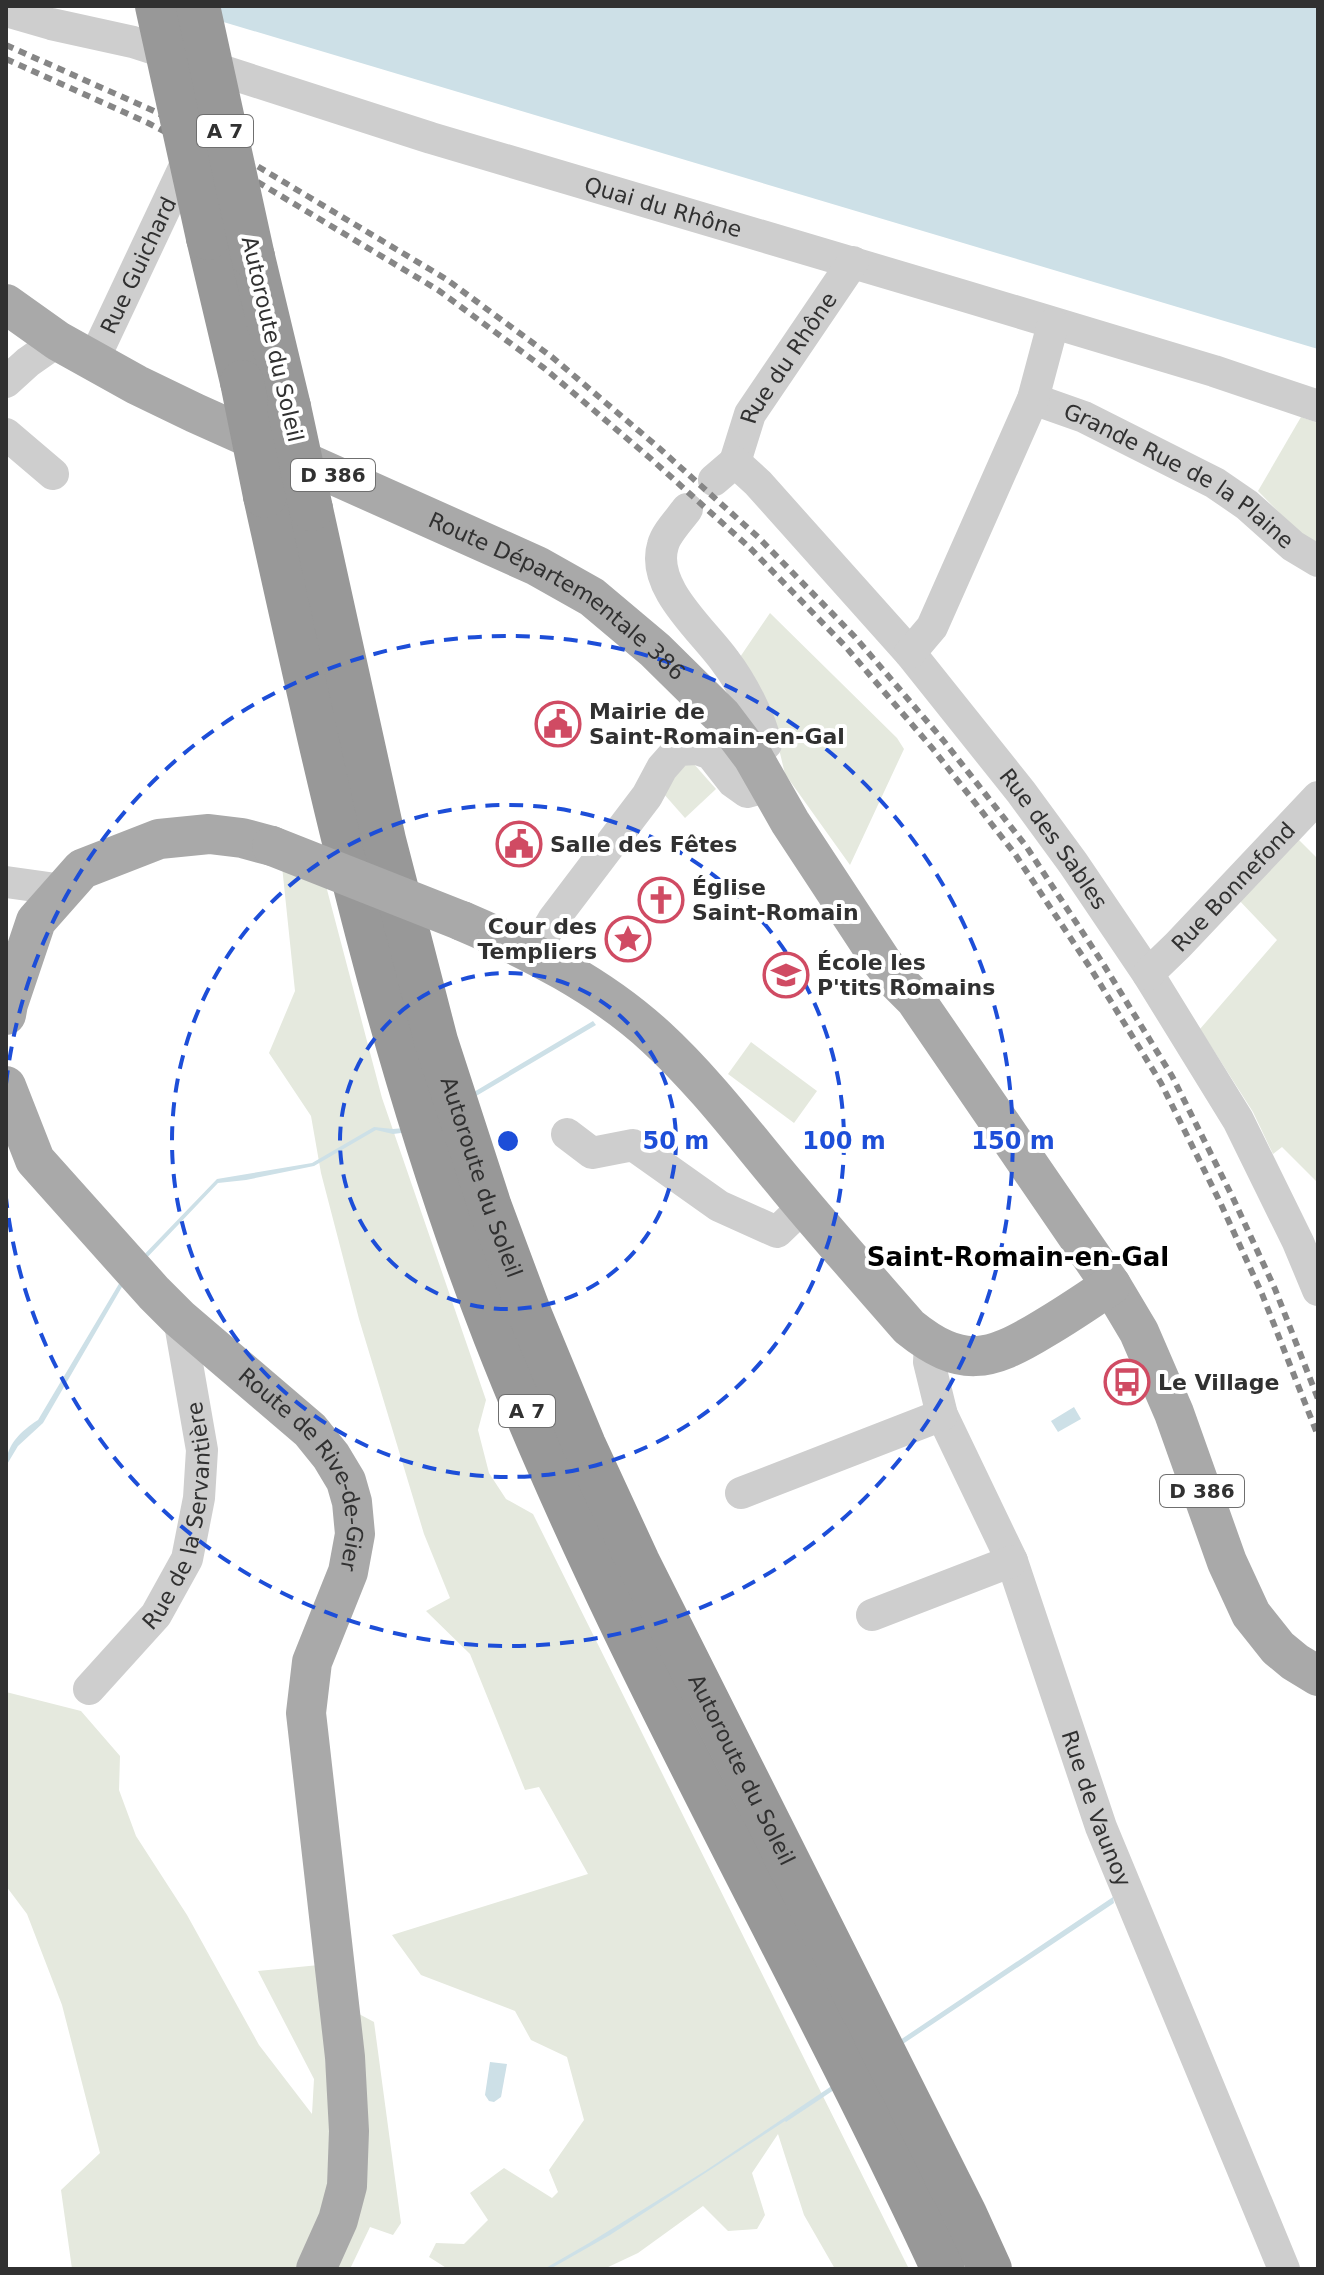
<svg xmlns="http://www.w3.org/2000/svg" width="1324" height="2275" font-family="'DejaVu Sans',sans-serif">
<style>
.green{fill:#e5e9de}
.water{fill:#cde0e7}
.lines{fill:none;stroke-linecap:round;stroke-linejoin:round}
.minor{stroke:#cecece;stroke-width:32}
.major{stroke:#a9a9a9;stroke-width:40}
.highway{stroke:#989898;stroke-width:44}
.rail{stroke:#868686;stroke-width:6;stroke-dasharray:8 6;stroke-linecap:butt}
.major-bridge{stroke:#a9a9a9;stroke-width:40}
.highway-bridge{stroke:#989898;stroke-width:44}
.ring{fill:none;stroke:#1d4ed8;stroke-width:4;stroke-dasharray:14 10}
.labels{text-anchor:middle;stroke-width:8;stroke-linejoin:round;paint-order:stroke}
.shield{fill:#fff;stroke:#6f6f6f;stroke-width:2}
.shield-label{font-size:20px;font-weight:bold;fill:#313131}
.street-label{font-size:22px;fill:#313131;stroke:#fff}
.poi-label{font-size:22px;font-weight:bold;fill:#313131;stroke:#fff;text-anchor:start}
.quarter-label{font-size:26px;font-weight:bold;fill:#000;stroke:#fff}
.centre{fill:#1d4ed8;stroke:#fff;stroke-width:4}
.ring-label{font-size:24px;text-anchor:middle;font-weight:bold;fill:#1d4ed8;stroke:#fff;stroke-width:8;stroke-linejoin:round;paint-order:stroke}
</style>
<rect width="100%" height="100%" fill="#fff"/>
<g class="green">
<polygon points="1301,417 1318,423 1318,549 1306,540 1258,491"/>
<polygon points="770,613 897,738 904,749 850,865 785,774 774,728 738,660"/>
<polygon points="693,763 716,789 685,818 663,793 681,765"/>
<polygon points="1294,835 1318,859 1318,1183 1282,1147 1273,1154 1253,1112 1200,1029 1277,940 1236,897"/>
<polygon points="282,866 325,882 382,1098 486,1400 478,1430 489,1473 506,1499 533,1514 909,2269 835,2269 804,2215 778,2134 752,2173 765,2215 757,2229 728,2231 703,2206 638,2253 604,2269 448,2269 429,2257 436,2243 464,2244 488,2220 470,2193 504,2168 552,2198 558,2192 549,2170 584,2120 567,2057 531,2040 515,2011 421,1975 392,1935 588,1874 539,1787 525,1790 470,1654 426,1611 450,1598 424,1534 359,1319 321,1173 311,1116 269,1053 295,991"/>
<polygon points="751,1042 817,1091 794,1123 728,1074"/>
<polygon points="6,1692 81,1711 120,1756 119,1790 136,1836 187,1915 259,2045 312,2114 314,2079 258,1971 319,1965 334,2183 302,2269 72,2269 61,2190 100,2153 62,2005 27,1914 6,1886"/>
<polygon points="359,2014 374,2022 401,2223 393,2235 370,2227 350,2269 335,2269"/>
</g>
<g class="water">
<polygon points="170,6 1318,6 1318,349"/>
<polygon points="593,1021 596,1025 417,1131 393,1134 376,1130 314,1166 246,1180 218,1183 140,1265 137,1262 217,1179 312,1163 374,1127 393,1129 415,1127"/>
<path d="M 123,1277 L 126,1280 L 43,1423 L 18,1446 L 6,1466 C 6,1445 21,1431 38,1420 Z"/>
<polygon points="1074,1407 1081,1419 1058,1432 1051,1421"/>
<polygon points="1113,1897 1114,1903 786,2122 785,2121 610,2235 550,2269 544,2269 589,2243 705,2171"/>
<polygon points="490,2062 507,2064 501,2097 494,2102 489,2101 485,2095"/>
</g>
<g class="lines">
<g class="minor">
<path id="s1" d="M 6,11 L 51,24 L 133,42 L 431,138 L 961,295 L 1214,371 L 1318,406"/>
<path id="s2" d="M 93,361 L 184,168"/>
<polyline points="6,382 28,362 58,341"/>
<path id="s3" d="M 1033,399 L 1084,417 L 1215,483 L 1247,505 L 1293,546 L 1318,561"/>
<polyline points="6,434 53,474"/>
<path id="s4" d="M 735,462 L 750,414 L 853,262"/>
<path id="s5" d="M 714,480 L 735,462 L 758,483 L 910,653 L 1021,792 L 1073,863 L 1148,974 L 1238,1120 L 1298,1242 L 1318,1290"/>
<path d="M 687,509 C 680,519 666,533 663,545 C 650,587 703,630 725,661 C 741,682 761,719 766,744 L 753,757"/>
<polyline points="910,653 932,627 1033,399 1053,324"/>
<polyline points="6,882 63,890"/>
<polyline points="533,954 553,920 647,796 662,768 678,750 697,749 711,754 733,782 747,792 770,786"/>
<path id="s6" d="M 1148,974 L 1178,945 L 1318,797"/>
<polyline points="567,1134 592,1153 633,1145 719,1206 777,1232 804,1206"/>
<path id="s7" d="M 930,1344 L 929,1362 L 942,1415 L 1012,1561 L 1101,1827 L 1284,2269"/>
<polyline points="741,1493 942,1415"/>
<polyline points="872,1615 1012,1561"/>
<path id="s8" d="M 89,1689 L 156,1615 L 187,1559 L 199,1498 L 202,1450 L 179,1318"/>
</g>
<g class="major">
<path id="s9" d="M 6,304 L 58,341 L 137,385 L 195,413 L 537,566 L 592,597 L 655,650 L 722,716 L 753,757 L 790,822 L 882,962 L 896,980 L 915,999 L 1111,1285 L 1139,1332 L 1174,1413 L 1227,1562 L 1251,1614 L 1278,1648 L 1295,1662 L 1318,1676"/>
<path d="M 462,921 C 530,950 601,986 656,1037 C 705,1082 746,1137 789,1188 C 828,1235 869,1281 909,1327 C 961,1369 989,1362 1043,1329 C 1067,1315 1089,1300 1111,1285"/>
<polyline points="6,1015 8,1004 36,921 82,869 159,839 209,834 242,838 272,846"/>
<path id="s10" d="M 6,1086 L 35,1160 L 154,1293 L 179,1318 L 310,1430 L 331,1456 L 346,1481 L 352,1502 L 355,1534 L 348,1572 L 312,1662 L 306,1713 L 345,2057 L 349,2131 L 347,2186 L 338,2220 L 316,2269"/>
</g>
<g class="highway">
<polyline points="208,238 242,382"/>
<polyline points="253,257 289,407"/>
<path d="M 265,496 C 328,780 389,1064 495,1336 C 621,1658 798,1956 943,2269"/>
<path id="s11" d="M 311,509 L 384,840 L 436,1041 L 490,1207 L 531,1317 L 584,1445 L 638,1562 L 965,2214 L 990,2269"/>
</g>
<g class="rail">
<polyline points="6,45 154,111 232,151 446,279 552,357 659,448 758,537 855,637 943,740 1026,846 1102,962 1172,1076 1232,1196 1275,1289 1318,1399"/>
<polyline points="6,59 148,123 226,163 438,290 544,368 650,458 749,547 845,646 933,749 1015,854 1091,969 1161,1083 1220,1202 1262,1294 1318,1436"/>
</g>
<polyline class="major-bridge" points="272,846 462,921"/>
<g class="highway-bridge">
<polyline points="157,6 208,238"/>
<polyline points="198,6 253,257"/>
<polyline points="242,382 265,496"/>
<polyline points="289,407 311,509"/>
</g>
</g>
<g class="ring">
<circle cx="508" cy="1141" r="168"/>
<circle cx="508" cy="1141" r="336"/>
<path d="M6 1084A505 505 0 1 1 6 1198"/>
</g>
<defs>
<g id="civic-ring" transform="scale(2.3)"><circle r="9.5" fill="#fff" stroke="#d04b63" stroke-width="1.5"/><path d="M-.6-6.5H3V-4.5H.6V-3L4-1V1h2V6H-6V1h2V-1L-.6-3ZM-1.2 2.5V6h2.4V2.5Z" fill="#d04b63"/></g>
<g id="church-ring" transform="scale(2.3)"><circle r="9.5" fill="#fff" stroke="#d04b63" stroke-width="1.5"/><path d="M-1.2-6h2.4v3.5h3.3v2.4h-3.3V6h-2.4V-.1h-3.3v-2.4h3.3Z" fill="#d04b63"/></g>
<g id="sight-ring" transform="scale(2.3)"><circle r="9.5" fill="#fff" stroke="#d04b63" stroke-width="1.5"/><path d="M0-6L1.8-2.2L6-1.7L2.9 1.2L3.7 5.4L0 3.3L-3.7 5.4L-2.9 1.2L-6-1.7L-1.8-2.2Z" fill="#d04b63"/></g>
<g id="school-ring" transform="scale(2.3)"><circle r="9.5" fill="#fff" stroke="#d04b63" stroke-width="1.5"/><path d="M0-5L7-2L0 1L-7-2ZM-4 1L0 2.5L4 1V4Q0 6-4 4Z" fill="#d04b63"/></g>
<g id="bus-ring" transform="scale(2.3)"><circle r="9.5" fill="#fff" stroke="#d04b63" stroke-width="1.5"/><path d="M-5-6H5V4H4V6H2V4H-2V6H-4V4H-5ZM-3.5-4V0h7V-4ZM-3.5 1.2v1.5H-2V1.2ZM2 1.2v1.5H3.5V1.2Z" fill="#d04b63"/></g>
</defs>
<g fill-rule="evenodd">
<use href="#civic-ring" x="558" y="724"/>
<use href="#civic-ring" x="519" y="844"/>
<use href="#church-ring" x="661" y="900"/>
<use href="#sight-ring" x="628" y="939"/>
<use href="#school-ring" x="786" y="975"/>
<use href="#bus-ring" x="1127" y="1382"/>
</g>
<g class="labels">
<g class="shield">
<rect x="197" y="115" width="56" height="32" rx="6"/>
<rect x="291" y="459" width="84" height="32" rx="6"/>
<rect x="499" y="1395" width="56" height="32" rx="6"/>
<rect x="1160" y="1475" width="84" height="32" rx="6"/>
</g>
<g class="shield-label">
<text x="225" y="138">A 7</text>
<text x="333" y="482">D 386</text>
<text x="527" y="1418">A 7</text>
<text x="1202" y="1498">D 386</text>
</g>
<g class="street-label">
<text dy="8" stroke="none"><textPath href="#s1" startOffset="686">Quai du Rhône</textPath></text>
<text dy="8" stroke="none"><textPath href="#s2" startOffset="106">Rue Guichard</textPath></text>
<text transform="translate(273 339) rotate(77)" y="8">Autoroute du Soleil</text>
<text dy="8" stroke="none"><textPath href="#s4" startOffset="118">Rue du Rhône</textPath></text>
<text dy="8" stroke="none"><textPath href="#s3" startOffset="166">Grande Rue de la Plaine</textPath></text>
<text dy="8" stroke="none"><textPath href="#s9" startOffset="626">Route Départementale 386</textPath></text>
<text dy="8" stroke="none"><textPath href="#s5" startOffset="522">Rue des Sables</textPath></text>
<text dy="8" stroke="none"><textPath href="#s6" startOffset="122">Rue Bonnefond</textPath></text>
<text dy="8" stroke="none"><textPath href="#s11" startOffset="690">Autoroute du Soleil</textPath></text>
<text dy="8" stroke="none"><textPath href="#s10" startOffset="498">Route de Rive-de-Gier</textPath></text>
<text dy="8" stroke="none"><textPath href="#s8" startOffset="204">Rue de la Servantière</textPath></text>
<text dy="8" stroke="none"><textPath href="#s11" startOffset="1338">Autoroute du Soleil</textPath></text>
<text dy="8" stroke="none"><textPath href="#s7" startOffset="496">Rue de Vaunoy</textPath></text>
</g>
<g class="poi-label">
<text x="589" y="719">Mairie de<tspan x="589" dy="25">Saint-Romain-en-Gal</tspan></text>
<text x="550" y="852">Salle des Fêtes</text>
<text x="692" y="895">Église<tspan x="692" dy="25">Saint-Romain</tspan></text>
<text x="597" y="934" text-anchor="end">Cour des<tspan x="597" dy="25">Templiers</tspan></text>
<text x="817" y="970">École les<tspan x="817" dy="25">P'tits Romains</tspan></text>
<text x="1158" y="1390">Le Village</text>
</g>
<g class="quarter-label">
<text x="1018" y="1266">Saint-Romain-en-Gal</text>
</g>
</g>
<circle cx="508" cy="1141" r="12" class="centre"/>
<g class="ring-label">
<text x="676" y="1149">50 m</text>
<text x="844" y="1149">100 m</text>
<text x="1013" y="1149">150 m</text>
</g>
<rect width="1324" height="2275" fill="none" stroke="#313131" stroke-width="16"/>
</svg>
